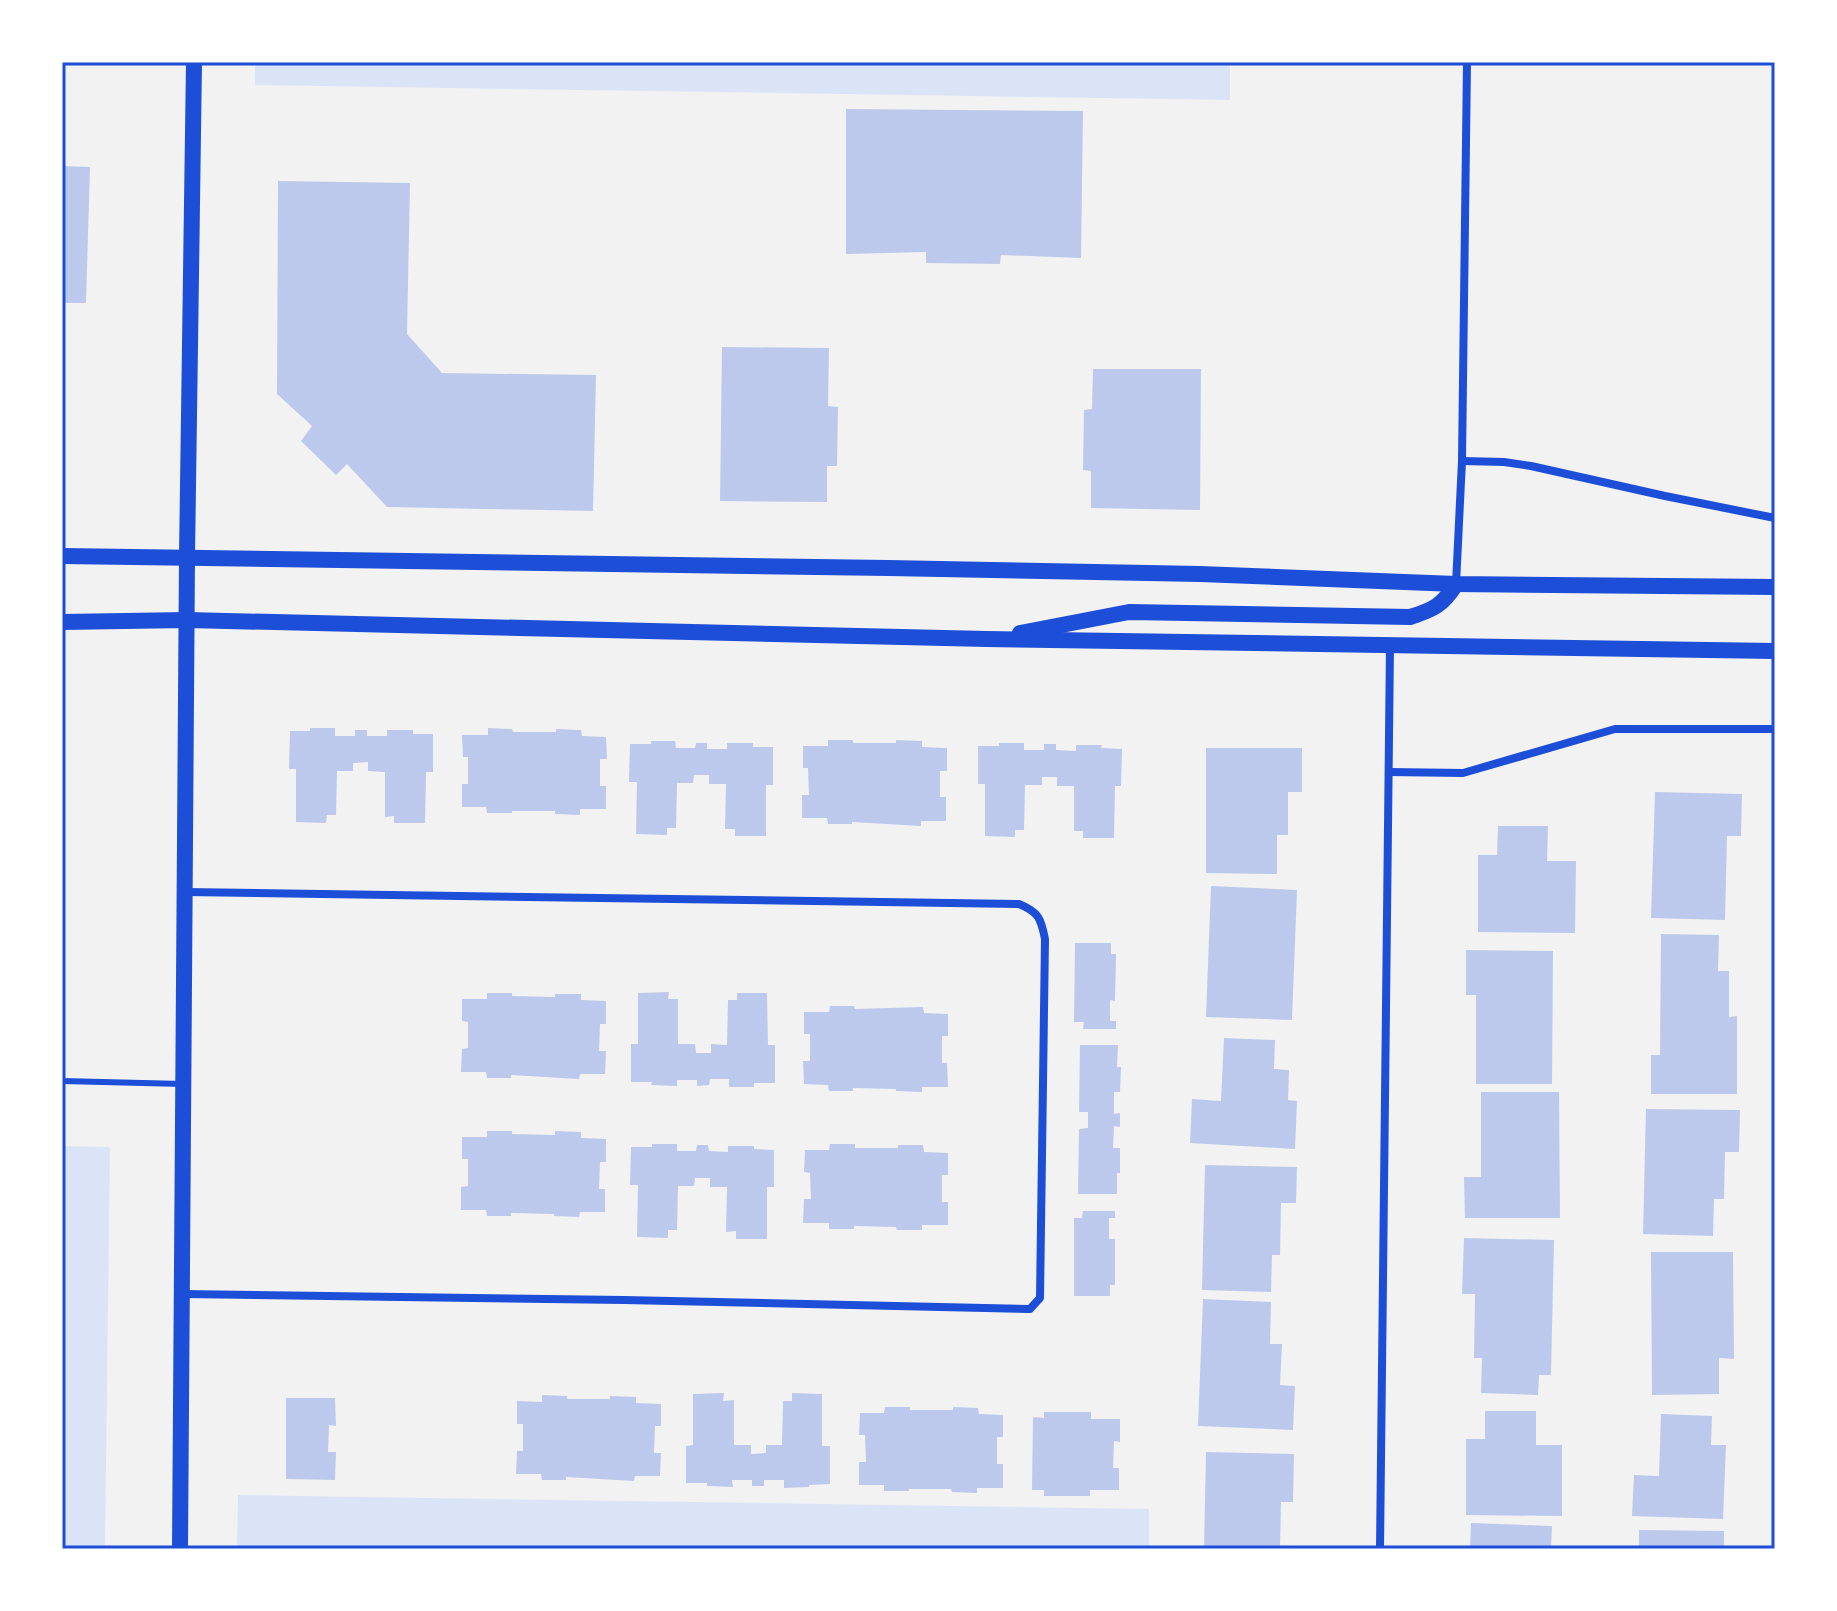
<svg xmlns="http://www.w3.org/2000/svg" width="1837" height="1611" font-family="Montserrat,sans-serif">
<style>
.green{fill:#dbe4f7}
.building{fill:#bdc9ec}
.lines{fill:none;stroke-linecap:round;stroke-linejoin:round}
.service{stroke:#1d4ed8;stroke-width:6}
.minor{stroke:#1d4ed8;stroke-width:8}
.secondary{stroke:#1d4ed8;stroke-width:16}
.neatline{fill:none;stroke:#1d4ed8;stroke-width:3}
</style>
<rect width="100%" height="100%" fill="#f2f2f2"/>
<g class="green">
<polygon points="255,62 1230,62 1230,100 255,85"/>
<polygon points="62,1146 110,1147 105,1549 62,1549"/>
<polygon points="238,1495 1149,1509 1149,1549 237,1549"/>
</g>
<g class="building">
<polygon points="846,109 1083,111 1081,258 1001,255 1000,264 926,263 926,252 846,254"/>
<polygon points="62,166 90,167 86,303 62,303"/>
<polygon points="278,181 410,183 407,334 442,373 596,375 593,511 387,507 347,464 336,475 301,441 312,426 277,394"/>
<polygon points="722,347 829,348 828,406 838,407 837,466 827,466 827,502 720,501"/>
<polygon points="1093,369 1201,369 1200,510 1091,508 1091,471 1083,470 1084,410 1092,409"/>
<polygon points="310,728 335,728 335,736 355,736 355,730 367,730 367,736 387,736 387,730 413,730 413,734 433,734 433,772 426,772 425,823 394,823 394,816 385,817 385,772 368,771 368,762 353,763 353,771 337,771 336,815 327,815 326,823 296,822 296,769 289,769 290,731 310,731"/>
<polygon points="488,728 512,729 513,732 556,732 556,729 581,730 582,736 606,737 607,759 600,759 600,786 606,786 606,809 580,809 580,815 555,814 555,811 512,811 512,813 487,813 486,807 462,807 462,784 468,784 468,757 463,757 462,735 488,735"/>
<polygon points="828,740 853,740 853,743 896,743 896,740 922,741 922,747 947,748 947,771 940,771 940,797 946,797 946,821 921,821 921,826 852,822 852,824 828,824 827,818 802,818 802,795 809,795 808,768 803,768 803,746 828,746"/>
<polygon points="651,741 675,741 676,748 695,748 696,743 707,743 707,749 727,749 727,743 753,743 753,747 773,747 773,785 766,785 766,836 735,836 735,829 725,829 726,784 709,784 709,775 694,775 693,783 677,783 676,828 667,828 667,835 636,834 637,782 629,782 630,744 651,744"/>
<polygon points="999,743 1024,743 1024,750 1044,750 1044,744 1056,744 1056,750 1076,751 1076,745 1102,745 1101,748 1122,749 1121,786 1115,786 1114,838 1083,838 1083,831 1074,831 1074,786 1057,786 1057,777 1042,777 1042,785 1025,785 1024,830 1015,830 1015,837 985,836 985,784 978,784 978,746 999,746"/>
<polygon points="1206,748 1302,748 1302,792 1288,792 1288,835 1277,835 1277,874 1206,873"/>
<polygon points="1655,792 1742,794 1741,836 1727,836 1725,920 1651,918"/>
<polygon points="1498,826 1548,826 1547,861 1576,861 1575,933 1478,932 1478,855 1497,855"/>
<polygon points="1211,886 1297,890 1292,1020 1206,1017"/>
<polygon points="1661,934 1719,935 1718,971 1729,971 1729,1017 1737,1016 1737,1094 1651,1094 1651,1055 1660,1055"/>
<polygon points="1075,943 1111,943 1111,954 1116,954 1115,1001 1110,1000 1110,1021 1116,1021 1116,1029 1083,1029 1084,1022 1074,1022"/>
<polygon points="1466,950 1553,951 1552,1084 1476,1084 1476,995 1466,995"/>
<polygon points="669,992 668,999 678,999 678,1044 695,1044 696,1053 711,1053 711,1044 727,1045 728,1000 737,1000 737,993 767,993 768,1045 775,1045 775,1083 754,1083 754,1087 729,1087 729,1079 710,1079 709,1085 697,1086 697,1080 677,1080 677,1086 651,1085 652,1082 631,1082 631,1044 638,1044 638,993"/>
<polygon points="487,993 512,993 512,996 555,997 555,994 581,994 581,1000 606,1001 606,1024 600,1024 599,1051 606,1051 605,1074 580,1074 579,1079 511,1075 511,1078 487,1078 486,1072 461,1072 462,1049 468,1048 468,1022 462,1021 462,999 487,999"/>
<polygon points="830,1006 854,1006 855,1009 923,1007 924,1013 948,1014 948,1036 942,1036 942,1063 947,1063 948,1087 922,1087 922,1092 896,1091 896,1089 853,1088 853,1091 829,1091 828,1085 804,1084 803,1061 810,1061 810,1034 804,1034 804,1012 829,1012"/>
<polygon points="1224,1038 1275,1040 1274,1069 1289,1070 1288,1100 1297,1101 1295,1149 1190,1143 1192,1099 1221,1101"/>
<polygon points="1080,1045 1118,1045 1117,1067 1121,1067 1120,1092 1114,1092 1114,1114 1120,1113 1120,1127 1114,1126 1113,1148 1120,1148 1120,1173 1117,1173 1117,1194 1078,1194 1079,1129 1088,1128 1088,1112 1079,1112"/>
<polygon points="1481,1092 1559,1092 1560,1218 1465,1218 1464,1177 1481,1177"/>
<polygon points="1646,1109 1740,1110 1739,1152 1725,1152 1724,1199 1714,1199 1713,1236 1643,1234"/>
<polygon points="487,1131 512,1131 512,1134 555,1135 555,1131 581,1132 581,1138 606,1139 606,1162 600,1162 599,1189 605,1189 605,1212 580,1212 579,1217 554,1216 554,1214 511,1213 511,1216 487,1216 486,1210 461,1210 461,1187 468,1186 468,1159 462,1159 462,1137 487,1137"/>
<polygon points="652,1144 677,1144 677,1151 696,1151 697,1145 708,1145 709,1151 728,1152 728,1146 754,1146 754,1149 774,1150 774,1187 767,1187 767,1239 736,1239 736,1231 726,1232 727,1187 710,1187 710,1178 695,1178 694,1186 678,1186 677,1230 668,1230 668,1238 637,1237 638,1185 630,1185 631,1147 652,1147"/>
<polygon points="830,1144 855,1144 855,1148 898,1148 898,1145 923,1145 924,1152 948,1153 948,1175 942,1175 942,1202 948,1202 948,1225 922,1225 922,1230 897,1230 896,1227 854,1226 854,1229 829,1229 829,1223 803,1223 804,1199 811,1199 810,1173 804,1172 805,1150 829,1150"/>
<polygon points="1205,1165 1297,1167 1296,1203 1281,1203 1280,1255 1272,1255 1271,1292 1202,1290"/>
<polygon points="1083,1211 1115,1211 1115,1218 1109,1218 1109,1239 1115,1239 1115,1285 1110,1285 1110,1296 1074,1296 1074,1218 1082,1218"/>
<polygon points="1464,1238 1554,1240 1551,1375 1539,1375 1538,1395 1481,1393 1482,1358 1474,1358 1475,1294 1462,1294"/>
<polygon points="1651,1252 1733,1252 1734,1359 1719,1358 1719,1394 1652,1395"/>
<polygon points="1203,1299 1271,1302 1270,1344 1282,1344 1280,1385 1295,1386 1293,1430 1198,1426"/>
<polygon points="724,1393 723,1401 734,1400 734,1445 751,1445 751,1454 766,1453 766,1445 782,1445 783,1401 792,1401 792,1393 822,1394 822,1446 830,1446 830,1484 809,1485 809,1487 784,1488 784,1480 764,1480 764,1486 752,1486 752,1480 732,1480 733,1487 707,1486 707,1483 686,1483 686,1446 693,1445 693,1394"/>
<polygon points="542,1395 567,1396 567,1399 610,1399 610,1396 636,1397 636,1403 661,1404 661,1426 655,1426 654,1453 661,1453 660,1476 635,1476 634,1481 566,1477 566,1480 542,1480 541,1474 516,1474 517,1451 523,1451 523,1424 517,1424 517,1401 542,1402"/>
<polygon points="286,1398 335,1398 336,1426 329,1425 328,1452 336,1452 335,1480 286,1479"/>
<polygon points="885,1407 910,1407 910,1410 953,1410 953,1407 978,1408 979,1414 1003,1415 1003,1437 997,1437 997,1464 1003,1464 1003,1488 977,1488 977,1493 952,1492 951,1489 909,1489 909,1491 884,1491 884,1485 859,1485 859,1462 866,1462 865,1435 859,1435 860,1413 884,1413"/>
<polygon points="1485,1411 1536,1411 1536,1445 1562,1445 1562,1516 1466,1515 1466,1439 1485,1439"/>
<polygon points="1044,1412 1091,1412 1091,1419 1120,1419 1120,1442 1114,1441 1113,1468 1119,1468 1119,1490 1090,1490 1090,1496 1044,1496 1044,1490 1032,1490 1033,1417 1044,1418"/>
<polygon points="1661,1414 1712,1416 1711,1445 1726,1445 1723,1519 1632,1516 1634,1475 1659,1476"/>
<polygon points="1206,1452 1294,1454 1293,1502 1281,1502 1280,1549 1204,1549"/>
<polygon points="1471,1523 1552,1526 1551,1549 1470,1549"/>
<polygon points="1639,1530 1724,1531 1724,1549 1639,1549"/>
</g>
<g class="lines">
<g class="service">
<polyline points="62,721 62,848"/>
<polyline points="62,1081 183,1084"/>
</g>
<g class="minor">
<polyline points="1462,461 1504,462 1531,466 1665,496 1775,518"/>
<polyline points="1456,584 1462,461 1467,62"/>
<polyline points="1389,772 1463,773 1615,729 1775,729"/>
<path d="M 182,1294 L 624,1300 L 1030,1309 L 1040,1298 L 1045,939 C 1041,919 1039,912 1019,904 L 185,892"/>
<polyline points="1380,1549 1390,646"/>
</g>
<g class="secondary">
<polyline points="62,556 888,568 1200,574 1456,584 1775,587"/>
<polyline points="62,622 187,620 987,639 1775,651"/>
<path d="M 1020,633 L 1129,612 L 1410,617 C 1433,610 1443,605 1456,584"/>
<polyline points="180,1549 187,557 194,62"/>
</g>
</g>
<rect width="1837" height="1611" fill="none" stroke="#ffffff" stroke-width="128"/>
<rect x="64" y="64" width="1709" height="1483" class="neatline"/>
</svg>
